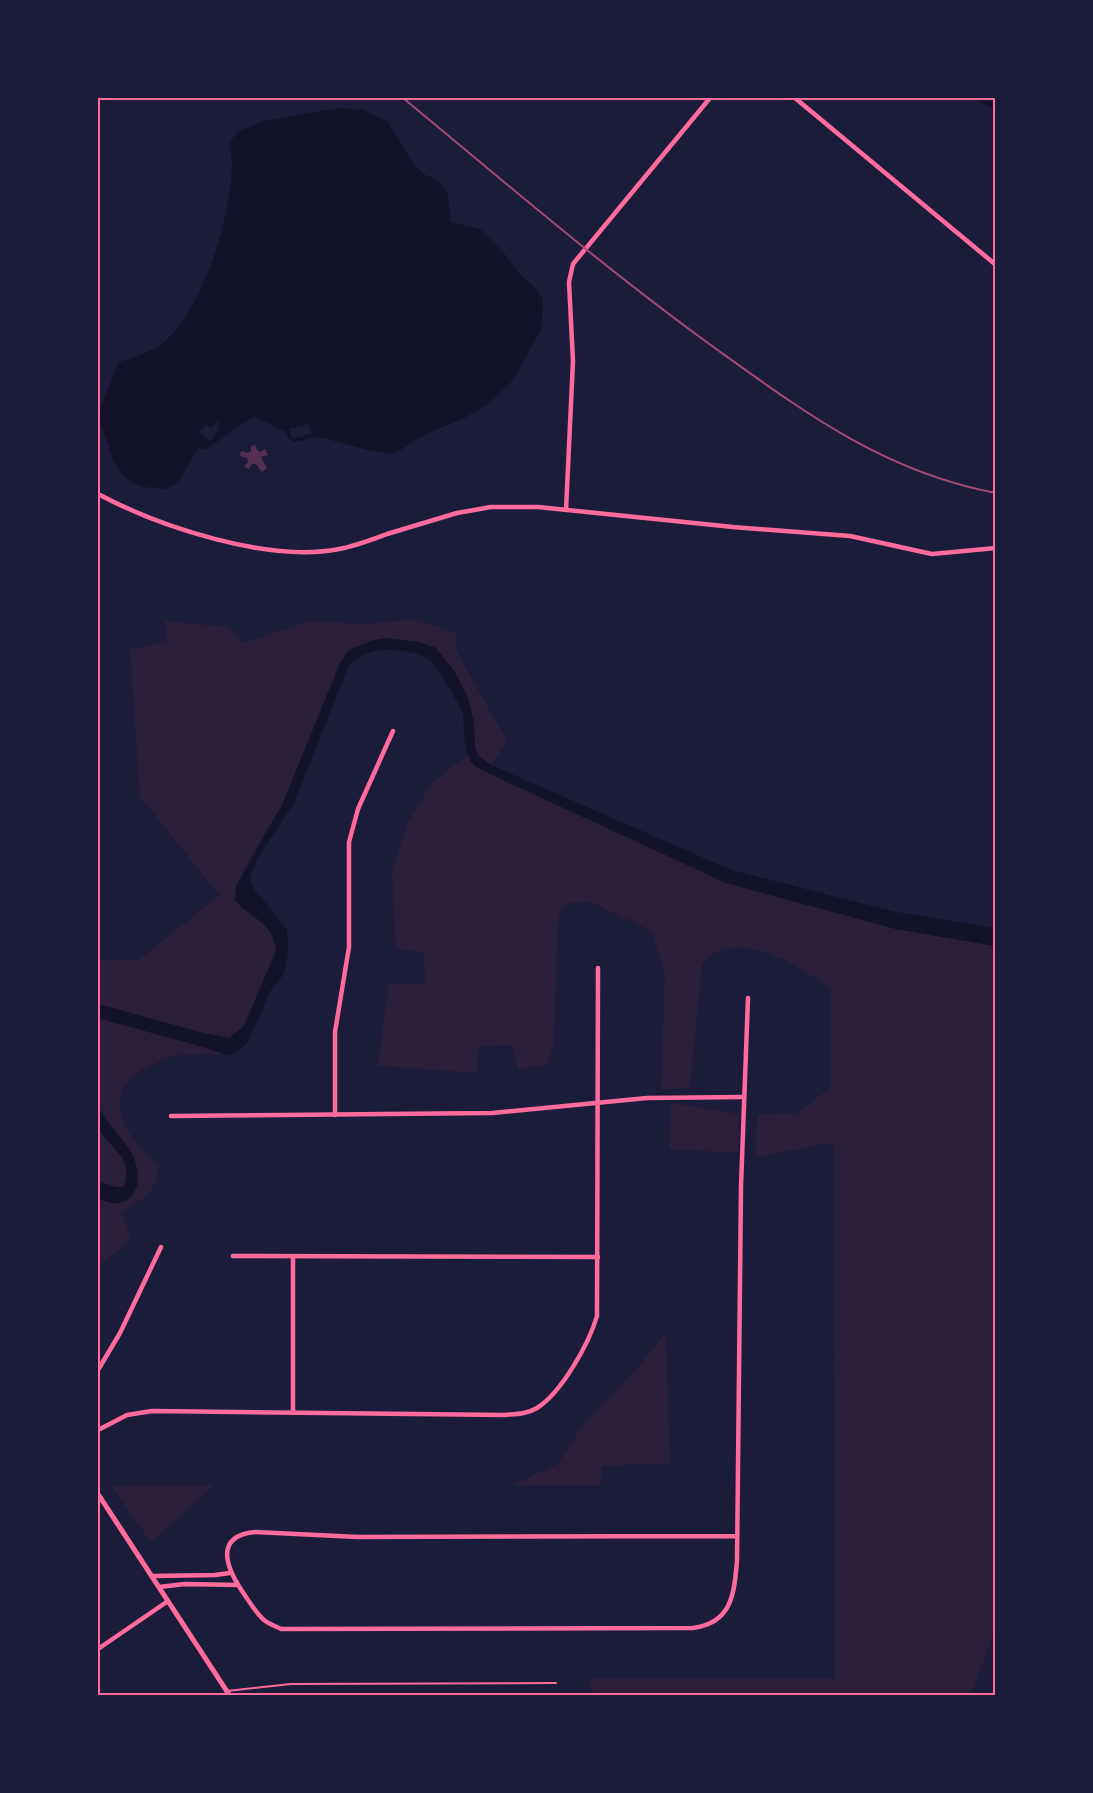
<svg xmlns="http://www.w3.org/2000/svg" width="1093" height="1793" font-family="'Crimson Pro',serif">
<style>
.green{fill:#2a1e3b}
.water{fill:#12122b}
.pier{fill:#1b1b3a}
.building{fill:#542f53}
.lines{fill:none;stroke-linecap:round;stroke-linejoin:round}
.service{stroke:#ff6b9d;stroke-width:2}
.minor{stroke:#ff6b9d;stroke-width:4.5}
.tertiary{stroke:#ff6b9d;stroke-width:5}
.rail{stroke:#a44b75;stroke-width:2}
.neatline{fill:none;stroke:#ff6b9d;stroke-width:2}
</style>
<rect width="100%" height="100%" fill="#1b1b3a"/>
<g class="green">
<path d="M 414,619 L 457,633 L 455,648 L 507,741 L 491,765 L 479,756 L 475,748 L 474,724 L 468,697 L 419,642 L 349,650 L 340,663 L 283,803 L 243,871 L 241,908 C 258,918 274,929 276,951 L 244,1026 L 229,1038 L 203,1033 L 98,1004 L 98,960 L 138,960 L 219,895 L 140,797 L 130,649 L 167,642 L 165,621 L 228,627 L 243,643 L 310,621 L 365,624 Z"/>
<path d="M 468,755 L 474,765 L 490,774 L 726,883 L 896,929 L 995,946 L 996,1627 L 971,1695 L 594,1696 L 587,1679 L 835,1679 L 834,1145 L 827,1143 L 755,1158 L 757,1114 L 798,1113 L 831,1087 L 831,989 C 802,969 749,932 713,954 C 709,956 706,961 702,964 L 690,1088 L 661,1090 L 665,974 L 652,931 L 591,902 L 567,903 L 558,916 L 554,1043 L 547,1065 L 518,1069 L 512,1045 L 478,1046 L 477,1073 L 378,1066 L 389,984 L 425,984 L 424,953 L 396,948 L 392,873 L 408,821 L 432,783 Z"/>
<path d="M 98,1018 L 203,1047 L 223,1054 C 208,1055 180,1053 167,1058 C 160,1061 136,1072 131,1078 C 104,1107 133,1144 157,1164 C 159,1194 143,1197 121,1213 L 131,1240 L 98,1266 L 98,1198 L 104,1201 L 137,1188 L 138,1173 L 133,1155 L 98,1106 Z"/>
<polygon points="671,1103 740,1114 738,1153 669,1149"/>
<polygon points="98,1127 123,1158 128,1173 124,1187 116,1187 98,1181"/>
<polygon points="666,1332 670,1463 602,1466 601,1485 512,1485 558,1464 582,1426 635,1371"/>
<polygon points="214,1485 151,1542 111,1486"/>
</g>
<g class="water">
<polygon points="973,98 995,98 995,110"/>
<path d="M 339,108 L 364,110 L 388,122 L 413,163 L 423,174 L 438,180 L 448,194 L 451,222 L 480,229 L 503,252 L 518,272 L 538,291 L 543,300 L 541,329 L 514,379 L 491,402 L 466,417 L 422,436 L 394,454 L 372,451 L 323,438 L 309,437 L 303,441 L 293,442 L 287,437 L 286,432 L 254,416 L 205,450 L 198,448 L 179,482 L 167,489 L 144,487 L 132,483 L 121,474 L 113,460 L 98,414 L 119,362 C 139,357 162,348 175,331 C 209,289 229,220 232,166 C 232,159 230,151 229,143 L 238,132 L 264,121 Z"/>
<path d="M 385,638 L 419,642 L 436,648 L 455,672 L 468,697 L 474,724 L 475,748 L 479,756 L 491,765 L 731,870 L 896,912 L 995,928 L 995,946 L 896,929 L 726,883 L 490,774 C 486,772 478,769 474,765 C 463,755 465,730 463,716 C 462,707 455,699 451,691 C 433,661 433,654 396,650 C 377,648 362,652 349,665 L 294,803 L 259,856 L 251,873 L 251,881 L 255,891 L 272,910 L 287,930 L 288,953 L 284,974 L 271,990 L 248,1042 L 236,1053 L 231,1055 L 223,1054 L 203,1047 L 98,1018 L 98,1004 L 203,1033 L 229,1038 L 244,1026 L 276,951 C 273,919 250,920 235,900 L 236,886 L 283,803 L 340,663 L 349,650 L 373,640 Z"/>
<path d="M 98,1106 C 106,1125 125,1138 133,1156 C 146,1185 131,1216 98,1198 L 98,1181 L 116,1187 L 124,1187 C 134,1157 112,1151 99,1129 C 96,1123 97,1113 98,1106 Z"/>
</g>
<g class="pier">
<polygon points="217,421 220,424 217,427 219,429 210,441 199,432 206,424 211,428"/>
<polygon points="309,424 312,434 292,439 289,429"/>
</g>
<polygon class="building" points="256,445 257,450 260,452 265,449 268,455 261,457 267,468 262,472 256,464 252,464 249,469 244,467 248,462 247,458 240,456 241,451 248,453 251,451 251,446"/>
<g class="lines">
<polyline class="service" points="227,1691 291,1684 556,1683"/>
<g class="minor">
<polyline points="795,98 996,265"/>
<path d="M 98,494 C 160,527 269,563 339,549 C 356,546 371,540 387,534 C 410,527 434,520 457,513 L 491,507 L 538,507 L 733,527 L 850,536 L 932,554 L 996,548"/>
<polyline points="566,510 573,361 569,282 573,264 710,98"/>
<polyline points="335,1115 335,1032 349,947 349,842 358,809 393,731"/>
<polyline points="171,1116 492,1113 647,1098 743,1097"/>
<polyline points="233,1256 598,1257"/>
<polyline points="98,1370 120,1333 161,1247"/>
<polyline points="293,1412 293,1257"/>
<path d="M 98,1430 L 127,1415 L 152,1411 L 505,1415 C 516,1414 527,1414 537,1408 C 561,1393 589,1344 597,1316 L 598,968"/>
<path d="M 737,1536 L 358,1537 L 255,1532 C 214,1536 226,1567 242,1591 C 249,1601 255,1612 264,1620 C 269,1624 275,1626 281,1629 L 693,1628 C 732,1623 734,1594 737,1561 L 741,1186 L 748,998"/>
<polyline points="152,1576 215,1575 230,1573"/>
<polyline points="159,1587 185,1584 238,1585"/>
<polyline points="98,1649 168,1601"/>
</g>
<polyline class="tertiary" points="98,1494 230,1696"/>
<path class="rail" d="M 403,98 C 507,184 609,272 719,351 C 808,415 886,472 996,493"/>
</g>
<rect width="1093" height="1793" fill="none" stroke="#1b1b3a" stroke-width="198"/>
<rect x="99" y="99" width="895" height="1595" class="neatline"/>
</svg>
